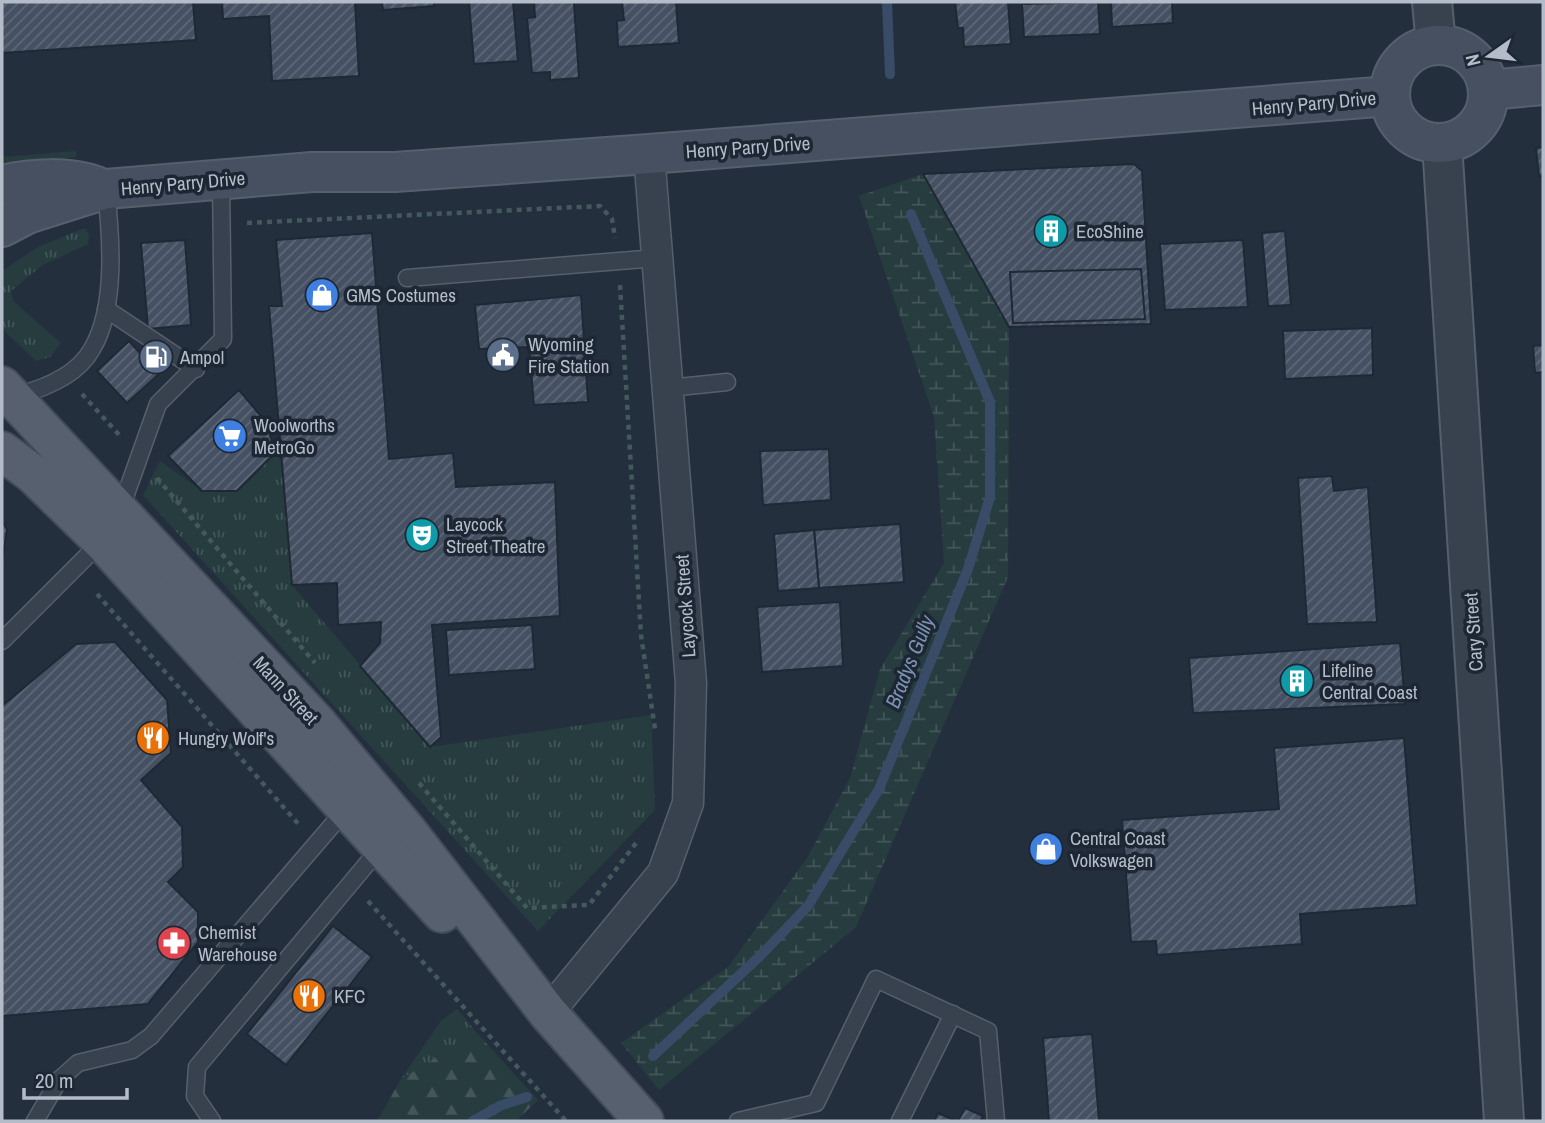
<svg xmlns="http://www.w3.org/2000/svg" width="1545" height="1123" font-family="'Archivo Narrow',sans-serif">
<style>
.grass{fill:url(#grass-tufts)}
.forest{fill:url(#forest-firs)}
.wetland{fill:url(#wetland-marsh)}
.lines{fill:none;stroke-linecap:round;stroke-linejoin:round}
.stream{stroke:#394c67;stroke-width:10}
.building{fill:url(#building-hatch);stroke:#1f2835;stroke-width:2}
.service-casing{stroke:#565f6c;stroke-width:19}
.minor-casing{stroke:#565f6c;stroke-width:33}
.tertiary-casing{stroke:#565f6c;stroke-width:42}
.secondary-casing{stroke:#565f6c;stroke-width:42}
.primary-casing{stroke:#414a57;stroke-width:42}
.path{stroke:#44595c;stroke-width:4.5;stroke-dasharray:5 5;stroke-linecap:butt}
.service{stroke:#38414e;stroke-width:16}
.minor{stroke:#38414e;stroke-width:30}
.tertiary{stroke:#38414e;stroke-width:38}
.secondary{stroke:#465061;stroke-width:38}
.primary{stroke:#56606e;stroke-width:38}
.labels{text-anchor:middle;stroke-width:7;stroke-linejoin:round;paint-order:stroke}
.street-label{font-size:19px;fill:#b4bcc9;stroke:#1d2633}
.poi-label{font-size:19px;fill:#b4bcc9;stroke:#1d2633;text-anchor:start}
.water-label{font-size:21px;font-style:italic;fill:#7c92b1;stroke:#1d2633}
</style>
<defs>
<pattern id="grass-tufts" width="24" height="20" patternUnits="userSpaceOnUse" patternTransform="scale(1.75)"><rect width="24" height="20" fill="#263c3f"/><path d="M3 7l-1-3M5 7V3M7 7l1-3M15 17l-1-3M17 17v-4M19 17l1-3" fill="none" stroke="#435659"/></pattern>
<pattern id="forest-firs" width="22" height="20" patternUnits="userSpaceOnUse" patternTransform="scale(1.75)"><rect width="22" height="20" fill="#263c3f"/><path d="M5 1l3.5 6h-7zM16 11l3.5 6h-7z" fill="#435659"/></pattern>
<pattern id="wetland-marsh" width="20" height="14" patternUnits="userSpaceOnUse" patternTransform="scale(1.75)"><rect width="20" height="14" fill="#263c3f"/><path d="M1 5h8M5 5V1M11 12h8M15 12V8" fill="none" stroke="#435659"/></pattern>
<pattern id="building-hatch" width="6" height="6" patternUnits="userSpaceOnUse" patternTransform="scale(1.75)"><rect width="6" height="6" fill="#455162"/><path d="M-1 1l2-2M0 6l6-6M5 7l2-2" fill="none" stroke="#5d6877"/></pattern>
</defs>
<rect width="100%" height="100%" fill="#242f3e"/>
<g class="grass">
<polygon points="76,151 76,157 2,165 2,157"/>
<polygon points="85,228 89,235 88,244 41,266 11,291 13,301 61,343 50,357 36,361 2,329 2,271 38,247"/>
<polygon points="281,447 292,585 430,747 651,715 655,810 538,931 143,495 160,461 202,491 236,491"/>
<polygon points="457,1009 477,1033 401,1079 441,1021"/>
</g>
<polygon class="forest" points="477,1033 538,1100 516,1121 377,1121 401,1079"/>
<polygon class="wetland" points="923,174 1009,327 1008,577 856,927 659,1090 621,1043 729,966 807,858 850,778 880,669 944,563 934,417 859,196"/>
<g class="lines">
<g class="stream">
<polyline points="887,2 890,74"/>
<polyline points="653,1056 760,956 808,906 879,789 968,569 990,497 990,402 911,214"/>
<polyline points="473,1121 502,1105 527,1097"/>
</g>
</g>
<g class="building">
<polygon points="2,2 193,2 196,40 2,53"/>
<polygon points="222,2 355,2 359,76 272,81 269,16 223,19"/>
<polygon points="382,2 434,2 434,6 383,10"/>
<polygon points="469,2 513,2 518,61 474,64"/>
<polygon points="534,2 579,2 574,4 579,78 550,80 550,72 532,73 527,18 535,17"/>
<polygon points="622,2 676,2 679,43 618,47 617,21 624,20"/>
<polygon points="955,2 1008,2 1011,44 964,47 963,28 958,28"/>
<polygon points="1098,2 1100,34 1024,37 1022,4"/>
<polygon points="1111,2 1172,2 1173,23 1112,27"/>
<polygon points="1543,147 1543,175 1539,176 1536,148"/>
<polygon points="1134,164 1142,171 1151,324 1009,327 923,174"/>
<polygon points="1285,231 1291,305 1268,306 1262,233"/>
<polygon points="372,233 389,459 453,453 456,487 555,482 560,616 432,625 441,737 430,747 360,666 380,643 381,622 338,625 337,583 292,585 269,306 282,306 276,240"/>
<polygon points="185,240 191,325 148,329 141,243"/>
<polygon points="1243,240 1248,307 1165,310 1160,244"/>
<polygon points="1141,269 1145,319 1013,323 1010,272"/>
<polygon points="581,295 588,402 534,405 529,347 479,349 475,305"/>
<polygon points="1372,328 1373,375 1285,379 1283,331"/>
<polygon points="129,341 159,374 127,403 97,371"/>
<polygon points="1543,345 1543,372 1535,373 1533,346"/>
<polygon points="239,390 265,421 276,452 237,491 202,491 168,456"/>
<polygon points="829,449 831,500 763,505 760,451"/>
<polygon points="1332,476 1334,491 1368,487 1377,622 1307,624 1298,478"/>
<polygon points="2,521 7,529 2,563"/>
<polygon points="900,524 904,582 819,588 814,530"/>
<polygon points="814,530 819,588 778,591 774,534"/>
<polygon points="840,602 843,666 762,672 757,607"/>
<polygon points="532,625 535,669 449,675 446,630"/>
<polygon points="115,642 167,700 171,753 141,780 182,827 183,867 168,882 198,912 198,942 148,1004 2,1016 2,706 76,644"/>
<polygon points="1400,643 1405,704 1193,713 1189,658"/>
<polygon points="1404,738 1417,905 1300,914 1302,944 1157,955 1156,941 1131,942 1122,820 1279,809 1274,748"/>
<polygon points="333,926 372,957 286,1065 247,1034"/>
<polygon points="1092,1034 1099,1121 1049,1121 1043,1038"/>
<polygon points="965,1108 983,1116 980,1121 958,1121"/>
<polygon points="938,1113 956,1121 934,1121"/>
</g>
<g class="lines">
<g class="service-casing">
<g id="service">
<polyline points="407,278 657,258"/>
<polyline points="106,309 196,369"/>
<polyline points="669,388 727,382"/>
<path d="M 15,396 C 43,389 77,376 92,349 C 117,307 111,236 106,189"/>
<polyline points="120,511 158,404 223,339 221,180"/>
<polyline points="2,641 102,541"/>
<polyline points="35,1121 59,1080 78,1063 132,1050 151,1036 347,808"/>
<polyline points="212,1121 195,1096 197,1067 381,847"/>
<polyline points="738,1121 816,1103 876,979 988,1031 996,1121"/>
<polyline points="900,1121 953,1014"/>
</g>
</g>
<g class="minor-casing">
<polyline id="minor" points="548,1013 663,873 688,803 691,683 649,154"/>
</g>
<g class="tertiary-casing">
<g id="tertiary">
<polyline points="1432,2 1436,45"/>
<polyline points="1442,143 1504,1121"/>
</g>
</g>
<g class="secondary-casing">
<g id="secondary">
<circle cx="1439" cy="94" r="49"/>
<polyline points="1488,90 1543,85"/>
<path d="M 2,185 C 31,178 68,176 96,186"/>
<polyline points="2,227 27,214 106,189 312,172 395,172 649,154 1390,96"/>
</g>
</g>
<g class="primary-casing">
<g id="primary">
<polyline points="2,386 316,722 408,832 548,1013 644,1121"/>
<polyline points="2,451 33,474 102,541 442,913"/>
</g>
</g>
<g class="path">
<polyline points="247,223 600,206 612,219 615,238"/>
<polyline points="620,285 641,635 655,729"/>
<polyline points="82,394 121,437"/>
<polyline points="157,478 315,663"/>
<polyline points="97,594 301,827"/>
<polyline points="419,783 527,908 589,905 639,839"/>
<polyline points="368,901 566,1121"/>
</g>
<use href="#service" class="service"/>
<use href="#minor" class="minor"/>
<use href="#tertiary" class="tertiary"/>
<use href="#secondary" class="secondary"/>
<use href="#primary" class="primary"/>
</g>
<defs>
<g id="building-disc" transform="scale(1.75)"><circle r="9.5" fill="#0f9aa8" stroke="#1d2633"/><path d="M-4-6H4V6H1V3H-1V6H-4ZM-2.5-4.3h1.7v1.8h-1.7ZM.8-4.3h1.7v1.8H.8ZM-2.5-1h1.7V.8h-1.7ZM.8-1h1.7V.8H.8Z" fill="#fff"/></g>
<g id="shop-disc" transform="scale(1.75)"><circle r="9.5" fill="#3f7fe0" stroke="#1d2633"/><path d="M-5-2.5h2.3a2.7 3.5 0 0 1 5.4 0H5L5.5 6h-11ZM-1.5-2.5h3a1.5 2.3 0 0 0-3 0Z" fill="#fff"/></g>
<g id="civic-disc" transform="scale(1.75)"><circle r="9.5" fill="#5c6f8a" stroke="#1d2633"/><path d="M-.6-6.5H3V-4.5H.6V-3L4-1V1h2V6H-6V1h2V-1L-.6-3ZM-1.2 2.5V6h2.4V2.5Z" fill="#fff"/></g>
<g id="fuel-disc" transform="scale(1.75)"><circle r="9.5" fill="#5c6f8a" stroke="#1d2633"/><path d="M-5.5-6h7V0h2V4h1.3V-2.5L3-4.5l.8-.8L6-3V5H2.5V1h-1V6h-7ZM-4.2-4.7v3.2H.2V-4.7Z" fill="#fff"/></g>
<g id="supermarket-disc" transform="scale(1.75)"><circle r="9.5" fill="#3f7fe0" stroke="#1d2633"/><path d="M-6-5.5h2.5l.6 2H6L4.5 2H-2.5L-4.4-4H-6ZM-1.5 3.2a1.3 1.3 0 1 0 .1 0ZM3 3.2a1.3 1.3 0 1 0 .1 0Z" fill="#fff"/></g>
<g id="theatre-disc" transform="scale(1.75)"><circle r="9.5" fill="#0f9aa8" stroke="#1d2633"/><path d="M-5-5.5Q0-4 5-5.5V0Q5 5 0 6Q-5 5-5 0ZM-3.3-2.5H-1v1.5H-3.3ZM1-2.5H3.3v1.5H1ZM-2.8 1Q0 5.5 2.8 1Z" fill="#fff"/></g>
<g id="restaurant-disc" transform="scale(1.75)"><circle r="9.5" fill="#e8710a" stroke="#1d2633"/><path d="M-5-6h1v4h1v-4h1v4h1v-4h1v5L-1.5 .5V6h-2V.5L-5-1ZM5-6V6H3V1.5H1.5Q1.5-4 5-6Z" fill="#fff"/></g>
<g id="pharmacy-disc" transform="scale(1.75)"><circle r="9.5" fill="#e0444e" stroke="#1d2633"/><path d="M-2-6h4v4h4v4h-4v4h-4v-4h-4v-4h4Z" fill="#fff"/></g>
</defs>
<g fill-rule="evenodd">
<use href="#building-disc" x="1051" y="231"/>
<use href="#shop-disc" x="322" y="295"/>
<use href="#civic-disc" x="503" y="355"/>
<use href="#fuel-disc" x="156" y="357"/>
<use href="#supermarket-disc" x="230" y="436"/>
<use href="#theatre-disc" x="422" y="535"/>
<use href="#building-disc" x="1297" y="681"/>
<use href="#restaurant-disc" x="153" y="738"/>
<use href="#shop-disc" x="1046" y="849"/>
<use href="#pharmacy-disc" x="174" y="943"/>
<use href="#restaurant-disc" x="309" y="996"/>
</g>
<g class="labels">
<g class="street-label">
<text transform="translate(1314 103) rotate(-5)" y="7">Henry Parry Drive</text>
<text transform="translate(748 147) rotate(-4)" y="7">Henry Parry Drive</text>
<text transform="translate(183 183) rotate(-5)" y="7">Henry Parry Drive</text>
<text transform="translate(685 606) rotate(-94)" y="7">Laycock Street</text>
<text transform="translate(1473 632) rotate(-94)" y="7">Cary Street</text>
<text transform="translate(286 690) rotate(47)" y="7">Mann Street</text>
</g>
<g class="poi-label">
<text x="1076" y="238">EcoShine</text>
<text x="346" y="302">GMS Costumes</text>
<text x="528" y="351">Wyoming<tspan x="528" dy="22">Fire Station</tspan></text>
<text x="180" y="364">Ampol</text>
<text x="254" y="432">Woolworths<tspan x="254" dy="22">MetroGo</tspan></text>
<text x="446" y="531">Laycock<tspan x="446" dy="22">Street Theatre</tspan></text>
<text x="1322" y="677">Lifeline<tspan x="1322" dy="22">Central Coast</tspan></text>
<text x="178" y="745">Hungry Wolf's</text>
<text x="1070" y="845">Central Coast<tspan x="1070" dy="22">Volkswagen</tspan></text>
<text x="198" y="939">Chemist<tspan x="198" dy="22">Warehouse</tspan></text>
<text x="334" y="1003">KFC</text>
</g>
<g class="water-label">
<text transform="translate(910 662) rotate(-68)" y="7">Bradys Gully</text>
</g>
</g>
<rect width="1545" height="1123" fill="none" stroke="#b4bcc9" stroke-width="7"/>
<g transform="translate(1489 56) rotate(256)" stroke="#1d2633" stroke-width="5" paint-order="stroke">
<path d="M0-5L12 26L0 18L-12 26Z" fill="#b4bcc9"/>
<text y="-10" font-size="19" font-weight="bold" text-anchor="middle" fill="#b4bcc9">N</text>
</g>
<path d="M24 1088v10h103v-10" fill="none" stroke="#b4bcc9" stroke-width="3.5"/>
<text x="35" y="1088" font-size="21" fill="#b4bcc9" stroke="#1d2633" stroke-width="5" paint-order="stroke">20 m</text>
</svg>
